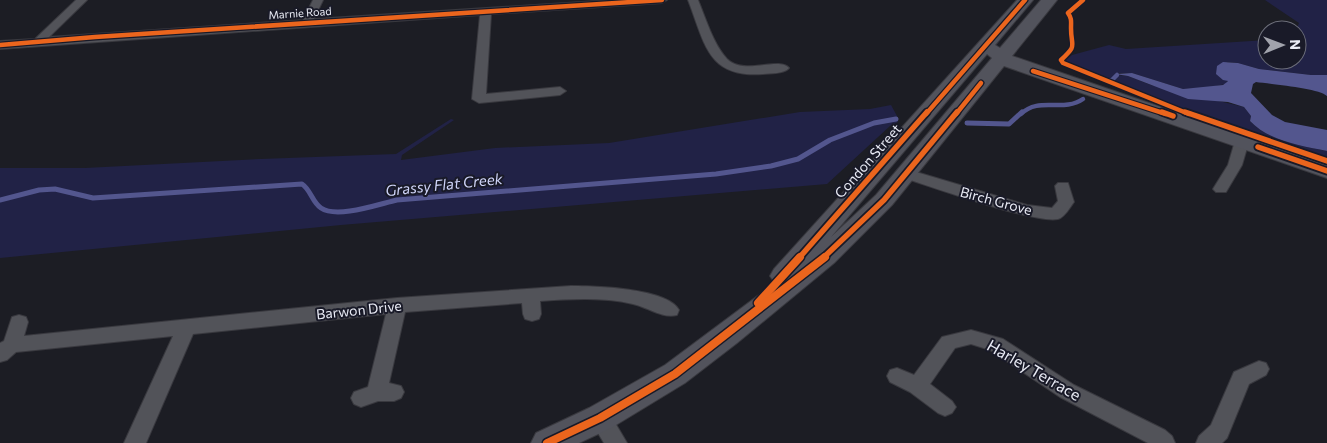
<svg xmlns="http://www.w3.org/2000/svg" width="1327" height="443" font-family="Commissioner,sans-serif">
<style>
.green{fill:#212246}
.water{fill:#53568e}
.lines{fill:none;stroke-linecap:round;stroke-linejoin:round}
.stream-far1{stroke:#53568e;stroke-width:4.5}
.stream{stroke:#53568e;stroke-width:5}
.minor-casing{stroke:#39393f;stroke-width:2}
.secondary-casing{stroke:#39393f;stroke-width:2}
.minor{fill:#525359;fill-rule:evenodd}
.secondary{fill:#52535c;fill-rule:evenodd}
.cycleway-far2-casing{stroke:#191a28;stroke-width:7}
.cycleway-far1-casing{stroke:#191a28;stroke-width:9}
.cycleway-casing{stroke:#191a28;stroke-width:11}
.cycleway-far2{stroke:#eb651d;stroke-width:4.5}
.cycleway-far1{stroke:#eb651d;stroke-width:5.5}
.cycleway{stroke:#eb651d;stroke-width:8}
.labels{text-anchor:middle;stroke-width:4;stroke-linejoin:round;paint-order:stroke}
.far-street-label{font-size:11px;fill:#e9ebf5;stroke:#191a28}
.street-label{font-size:14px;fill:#e9ebf5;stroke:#191a28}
.water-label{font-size:15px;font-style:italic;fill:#cfd4f8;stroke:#191a28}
.near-street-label{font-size:16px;fill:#e9ebf5;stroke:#191a28}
</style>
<rect width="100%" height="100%" fill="#1c1d24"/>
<g class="green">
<path d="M 1265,0 L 1327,0 L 1327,75 L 1311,75 L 1259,69 L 1238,63 L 1227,62 L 1220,77 L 1228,81 L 1226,84 L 1206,88 L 1183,89 L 1132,73 L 1119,73 L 1117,75 L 1128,76 L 1151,85 L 1244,107 L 1251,116 L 1250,121 C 1269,141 1301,146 1327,151 L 1327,159 L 1185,109 L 1067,64 L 1066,60 L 1072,55 L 1109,45 L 1126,49 L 1267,40 L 1267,60 L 1297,60 L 1296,30 L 1299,23 Z"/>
<polygon points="891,105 897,116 898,122 890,126 827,184 341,225 0,258 0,168 85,168 261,159 396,154 451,119 454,120 402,155 401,160 495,148 609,143 800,112 870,109"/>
</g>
<path class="water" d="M 1223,62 L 1238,63 L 1259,69 L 1311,75 L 1327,75 L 1327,96 C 1319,88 1270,84 1256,82 L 1253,84 L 1251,93 L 1272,115 L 1285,122 L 1327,130 L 1327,151 C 1301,146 1269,141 1250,121 L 1251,116 L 1244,107 L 1228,102 L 1188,99 L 1128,76 L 1115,74 L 1132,73 L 1183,89 L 1223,85 L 1227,82 L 1228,81 L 1223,80 L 1216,74 L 1217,66 Z"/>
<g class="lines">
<g class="stream-far1">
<polyline points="1107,81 1112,80 1117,75"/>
<path d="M 1021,114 C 1039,96 1063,113 1083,99"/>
</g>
<g class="stream">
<polyline points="967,123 1009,124 1022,112"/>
<path d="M 0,200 L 39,190 L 55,189 L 93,198 L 302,184 C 311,190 312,202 321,208 C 337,219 379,204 397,200 L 716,174 L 771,166 L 798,159 L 830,140 L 874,123 L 896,119"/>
</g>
<g class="minor-casing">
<g id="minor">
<polygon points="76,0 87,0 49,37 303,20 313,0 323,0 314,19 613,0 667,0 662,3 491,14 486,94 560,87 566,91 560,95 479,103 472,99 480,15 0,49 0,41 35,39"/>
<path d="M 688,0 L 698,0 C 706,19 713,44 727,59 C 744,76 779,56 789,68 C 784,74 771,73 763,74 C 707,78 705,43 688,0 Z"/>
<polygon points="1242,137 1247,138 1249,141 1242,165 1226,192 1216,192 1213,189 1228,165 1235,141 1237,138"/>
<path d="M 906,169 L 1027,205 L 1052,208 L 1058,201 L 1055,186 L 1058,183 L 1068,183 L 1074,202 C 1070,207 1065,217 1058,219 C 1034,224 930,186 901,177 L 898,174 L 901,171 Z"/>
<path d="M 571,286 C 594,286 667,288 679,310 L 677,315 C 663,319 647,307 633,304 C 603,297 571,299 540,301 L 541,314 L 539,319 L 532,321 L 525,319 L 523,314 L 522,303 L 405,312 L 389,383 L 401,386 L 404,392 L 401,398 L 394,401 L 378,401 L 361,407 L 354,404 L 351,398 L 354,392 L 368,387 L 386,314 L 193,334 L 146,443 L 124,443 L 173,336 L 16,352 L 7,360 L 0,362 L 0,343 L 4,341 L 12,317 L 19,315 L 26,317 L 28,322 L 24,336 L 397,298 Z"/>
<polygon points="971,330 1003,339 1074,385 1165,430 1172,436 1175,443 1148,443 1060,397 990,350 971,344 955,348 930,384 952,401 956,407 952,413 945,416 938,413 910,392 890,382 887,376 890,370 897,368 914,375 942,337"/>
<polygon points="1259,361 1266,363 1269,369 1266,375 1249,384 1227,438 1222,443 1196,443 1199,436 1211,425 1234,372"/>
<polygon points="600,409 608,411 627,443 604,443 589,418 592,411"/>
</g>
</g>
<g class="secondary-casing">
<path id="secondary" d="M 1017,0 L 1033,0 L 995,45 L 1000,48 L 1041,0 L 1057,0 L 1012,56 L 1327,164 L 1327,178 L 1004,66 L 892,205 L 834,263 L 737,343 L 685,383 L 611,428 L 579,443 L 531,443 L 536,433 L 589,408 L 665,365 L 775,283 L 770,276 L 774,269 ZM 987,54 L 992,58 L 876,195 L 831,237 Z"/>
</g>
<use href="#minor" class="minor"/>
<use href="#secondary" class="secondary"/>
<g class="cycleway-far2-casing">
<g id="cycleway-far2">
<path d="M 1083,0 L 1068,13 C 1072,19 1071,21 1071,28 C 1071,48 1078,44 1061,60 L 1063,63 L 1189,114"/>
<polyline points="0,45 95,37 662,0"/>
<polyline points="1033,71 1166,114"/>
<polyline points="926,114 1025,0"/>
<polyline points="956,114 981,83"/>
</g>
</g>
<g class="cycleway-far1-casing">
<g id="cycleway-far1">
<polyline points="1162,112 1173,116"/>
<polyline points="1185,112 1327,161"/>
<polyline points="1258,147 1327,171"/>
<polyline points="799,258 927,112"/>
<polyline points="823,258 884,200 957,112"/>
</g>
</g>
<g class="cycleway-casing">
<g id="cycleway">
<polyline points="758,303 800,257"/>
<polyline points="547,443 600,418 675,374 825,257"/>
</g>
</g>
<use href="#cycleway-far2" class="cycleway-far2"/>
<use href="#cycleway-far1" class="cycleway-far1"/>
<use href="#cycleway" class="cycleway"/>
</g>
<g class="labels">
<g class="far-street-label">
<text transform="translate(300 13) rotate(-4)" y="4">Marnie Road</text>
</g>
<g class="street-label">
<text transform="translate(868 161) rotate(-49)" y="5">Condon Street</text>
<text transform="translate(996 201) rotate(15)" y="5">Birch Grove</text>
<text transform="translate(359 310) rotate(-6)" y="5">Barwon Drive</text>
</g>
<g class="water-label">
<text transform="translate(444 185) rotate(-6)" y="5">Grassy Flat Creek</text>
</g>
<g class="near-street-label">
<text transform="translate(1034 370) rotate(30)" y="6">Harley Terrace</text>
</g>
</g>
<g transform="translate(1282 45) rotate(89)"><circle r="24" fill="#191a28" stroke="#6c6e7a"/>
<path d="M0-4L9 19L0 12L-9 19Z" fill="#a1a3ac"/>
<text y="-8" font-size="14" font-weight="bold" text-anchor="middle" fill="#e9ebf5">N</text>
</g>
</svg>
